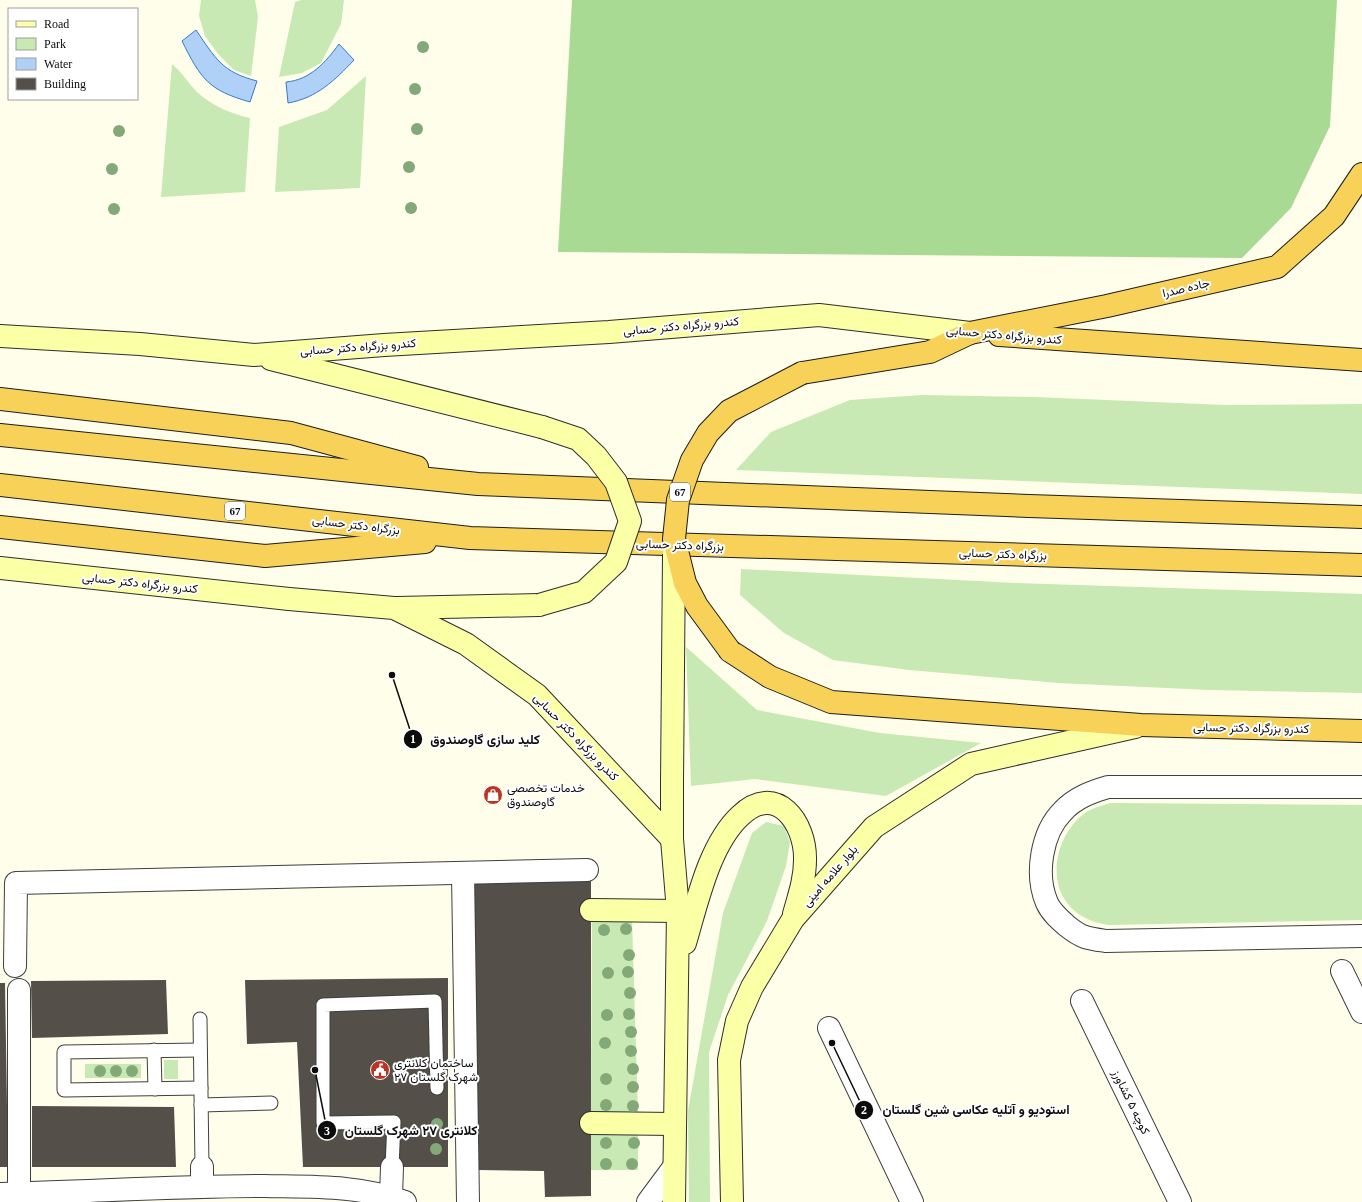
<svg xmlns="http://www.w3.org/2000/svg" width="1362" height="1202" font-family="'Times New Roman',Vazirmatn,serif">
<style>
.green{fill:#c8e9b4}
.forest{fill:#a8da93}
.water{fill:#afd1f7;stroke:#357ace}
.building{fill:#544f48}
.lines{fill:none;stroke-linecap:round;stroke-linejoin:round}
.service-casing{stroke:#3f3f3f;stroke-width:15}
.minor-casing{stroke:#3f3f3f;stroke-width:24}
.tertiary-casing{stroke:#3f3f3f;stroke-width:24}
.secondary-casing{stroke:#2e2e2e;stroke-width:24}
.trunk-casing{stroke:#1d1d1d;stroke-width:24}
.service{stroke:#fff;stroke-width:13}
.minor{stroke:#fff;stroke-width:22}
.tertiary{stroke:#fff;stroke-width:22}
.secondary{stroke:#fbffa5;stroke-width:22}
.trunk{stroke:#f8d158;stroke-width:22}
.secondary-bridge-casing{stroke:#2e2e2e;stroke-width:24;stroke-linecap:butt}
.trunk-bridge-casing{stroke:#1d1d1d;stroke-width:24;stroke-linecap:butt}
.secondary-bridge{stroke:#fbffa5;stroke-width:22}
.trunk-bridge{stroke:#f8d158;stroke-width:22}
.tree{fill:#84a979}
.labels{text-anchor:middle;stroke-width:4;stroke-linejoin:round;paint-order:stroke}
.shield{fill:#fff;stroke:#555;stroke-width:1}
.shield-label{font-size:11px;font-weight:bold;fill:#0c0c0c}
.street-label{font-size:12px;fill:#0c0c0c;stroke:#fff}
.poi-label{font-size:12px;fill:#0c0c0c;stroke:#fff;text-anchor:start}
.leader{fill:none;stroke:#0c0c0c;stroke-width:1.5}
.callout-dot{fill:#0c0c0c;stroke:#fff;stroke-width:1.5}
.mark-label{font-size:12px;text-anchor:middle;font-weight:bold;fill:#fff}
.callout-label{font-size:13px;text-anchor:middle;font-weight:bold;fill:#0c0c0c;stroke:#fff;stroke-width:4;stroke-linejoin:round;paint-order:stroke}
</style>
<rect width="100%" height="100%" fill="#fffeea"/>
<g class="green">
<polygon points="201,0 255,0 258,17 251,76 234,70 218,54 205,36 199,16"/>
<polygon points="301,0 344,0 341,24 321,63 302,73 279,77 295,2"/>
<path d="M 172,64 C 182,72 188,83 197,92 C 211,105 231,114 250,118 L 245,192 L 161,197 Z"/>
<polygon points="366,76 360,188 275,192 279,127 327,110"/>
<polygon points="922,395 1035,397 1225,405 1362,404 1362,494 736,470 771,432 850,400"/>
<polygon points="741,569 1016,583 1362,594 1362,693 1210,690 1058,683 909,670 833,660 784,633 740,595"/>
<polygon points="686,647 757,710 880,733 981,743 886,796 755,779 691,786"/>
<path d="M 1110,803 L 1362,805 L 1362,920 L 1108,925 C 1092,922 1078,917 1068,904 C 1046,878 1058,832 1085,813 C 1092,808 1101,806 1110,803 Z"/>
<polygon points="766,822 784,826 790,842 786,866 767,921 728,995 709,1052 710,1202 689,1202 688,1111 723,913 752,833"/>
<polygon points="632,919 638,1113 591,1113 592,920"/>
<rect x="164" y="1060" width="14" height="19"/>
<rect x="85" y="1064" width="56" height="14"/>
<rect x="591" y="1133" width="47" height="37"/>
</g>
<polygon class="forest" points="572,0 1337,0 1330,126 1291,208 1242,258 558,252"/>
<g class="water">
<path d="M 196,30 C 216,59 222,72 257,81 L 250,102 C 208,90 201,79 182,41 Z"/>
<path d="M 339,44 L 354,60 C 335,80 317,98 288,103 L 286,82 C 310,80 326,62 339,44 Z"/>
</g>
<g class="building">
<polygon points="591,881 591,1196 545,1197 544,1171 479,1170 473,884"/>
<polygon points="448,978 448,1167 303,1167 297,1042 247,1044 245,980"/>
<polygon points="166,980 168,1034 32,1038 31,981"/>
<polygon points="0,983 5,983 8,1167 0,1167"/>
<polygon points="32,1106 174,1107 176,1167 32,1167"/>
</g>
<g class="lines">
<g class="service-casing">
<g id="service">
<polyline points="200,1019 202,1167"/>
<polyline points="154,1050 155,1089"/>
<polyline points="200,1050 64,1052 64,1090 201,1088"/>
<polyline points="201,1105 271,1103"/>
<polyline points="392,1167 394,1122 323,1123 323,1005 435,1001 437,1088"/>
</g>
</g>
<g class="minor-casing">
<g id="minor">
<path d="M 1362,787 L 1108,787 C 1091,792 1075,798 1063,811 C 1041,833 1035,875 1047,903 C 1051,912 1059,919 1067,926 C 1072,930 1079,935 1085,937 C 1091,939 1099,940 1106,941 L 1362,936"/>
<polyline points="463,873 468,1202"/>
<polyline points="15,966 16,883 587,870"/>
<polyline points="1342,971 1362,1012"/>
<polyline points="1082,1001 1180,1202"/>
<polyline points="829,1028 912,1202"/>
<polyline points="19,1193 19,990"/>
</g>
</g>
<g class="tertiary-casing">
<g id="tertiary">
<polyline points="202,1187 202,1167"/>
<path d="M 0,1194 C 88,1192 176,1186 264,1186 C 312,1187 360,1185 405,1202"/>
<polyline points="391,1197 392,1167"/>
<polyline points="648,1202 674,1167"/>
</g>
</g>
<g class="secondary-casing">
<g id="secondary">
<polyline points="0,336 140,344 254,355 384,345 609,332 819,315 970,333"/>
<polyline points="271,359 542,427"/>
<polyline points="0,568 289,599 394,608 466,644 537,695 672,839"/>
<polyline points="397,608 539,605"/>
<polyline points="672,782 672,839 678,911 674,1202"/>
<polyline points="591,910 678,911"/>
<path d="M 685,943 C 697,903 709,845 740,816 C 776,781 806,823 805,860 C 805,879 799,896 794,914"/>
<polyline points="591,1123 674,1124"/>
<polyline points="732,1202 729,1060 737,1021 752,987 793,919 874,827 971,764 1135,727"/>
</g>
</g>
<g class="trunk-casing">
<g id="trunk">
<polyline points="999,335 1362,360"/>
<polyline points="802,373 930,352 970,333 1107,306 1277,267 1334,216 1362,174"/>
<polyline points="0,399 291,433 417,467"/>
<polyline points="0,435 478,484 1029,506 1362,517"/>
<polyline points="0,485 470,538 1362,565"/>
<polyline points="0,527 265,556 425,542"/>
<polyline points="730,651 770,677 831,702 1141,725 1362,731"/>
</g>
</g>
<use href="#service" class="service"/>
<use href="#minor" class="minor"/>
<use href="#tertiary" class="tertiary"/>
<use href="#secondary" class="secondary"/>
<use href="#trunk" class="trunk"/>
<g class="secondary-bridge-casing">
<g id="secondary-bridge">
<polyline points="539,605 584,592 616,562 630,521 616,482 596,456 578,439 542,427"/>
<polyline points="672,782 674,554"/>
</g>
</g>
<g class="trunk-bridge-casing">
<polyline id="trunk-bridge" points="730,651 697,606 685,583 674,539 678,500 692,460 708,433 729,411 802,373"/>
</g>
<use href="#secondary-bridge" class="secondary-bridge"/>
<use href="#trunk-bridge" class="trunk-bridge"/>
</g>
<g class="tree">
<circle cx="423" cy="47" r="6"/>
<circle cx="415" cy="89" r="6"/>
<circle cx="417" cy="129" r="6"/>
<circle cx="119" cy="131" r="6"/>
<circle cx="409" cy="167" r="6"/>
<circle cx="112" cy="169" r="6"/>
<circle cx="411" cy="208" r="6"/>
<circle cx="114" cy="209" r="6"/>
<circle cx="626" cy="929" r="6"/>
<circle cx="604" cy="930" r="6"/>
<circle cx="629" cy="955" r="6"/>
<circle cx="628" cy="972" r="6"/>
<circle cx="608" cy="973" r="6"/>
<circle cx="630" cy="993" r="6"/>
<circle cx="629" cy="1014" r="6"/>
<circle cx="607" cy="1015" r="6"/>
<circle cx="631" cy="1032" r="6"/>
<circle cx="605" cy="1043" r="6"/>
<circle cx="631" cy="1051" r="6"/>
<circle cx="633" cy="1069" r="6"/>
<circle cx="100" cy="1071" r="6"/>
<circle cx="116" cy="1071" r="6"/>
<circle cx="132" cy="1071" r="6"/>
<circle cx="606" cy="1079" r="6"/>
<circle cx="633" cy="1087" r="6"/>
<circle cx="606" cy="1105" r="6"/>
<circle cx="633" cy="1106" r="6"/>
<circle cx="437" cy="1124" r="6"/>
<circle cx="606" cy="1143" r="6"/>
<circle cx="634" cy="1143" r="6"/>
<circle cx="436" cy="1149" r="6"/>
<circle cx="606" cy="1164" r="6"/>
<circle cx="632" cy="1164" r="6"/>
</g>
<defs>
<g id="shop-disc" transform="scale(1)"><circle r="9.5" fill="#bd3323" stroke="#fff"/><path d="M-5-2.5h2.3a2.7 3.5 0 0 1 5.4 0H5L5.5 6h-11ZM-1.5-2.5h3a1.5 2.3 0 0 0-3 0Z" fill="#fff"/></g>
<g id="civic-disc" transform="scale(1)"><circle r="9.5" fill="#bd3323" stroke="#fff"/><path d="M-.6-6.5H3V-4.5H.6V-3L4-1V1h2V6H-6V1h2V-1L-.6-3ZM-1.2 2.5V6h2.4V2.5Z" fill="#fff"/></g>
</defs>
<g fill-rule="evenodd">
<use href="#shop-disc" x="493" y="795"/>
<use href="#civic-disc" x="380" y="1070"/>
</g>
<g class="labels">
<g class="shield">
<rect x="670" y="483" width="20" height="18" rx="3"/>
<rect x="225" y="502" width="20" height="18" rx="3"/>
</g>
<g class="shield-label">
<text x="680" y="496">67</text>
<text x="235" y="515">67</text>
</g>
<g class="street-label">
<text transform="translate(1186 288) rotate(-13)" y="4">جاده صدرا</text>
<text transform="translate(681 326) rotate(-5)" y="4">کندرو بزرگراه دکتر حسابی</text>
<text transform="translate(1004 335) rotate(5)" y="4">کندرو بزرگراه دکتر حسابی</text>
<text transform="translate(358 347) rotate(-4)" y="4">کندرو بزرگراه دکتر حسابی</text>
<text transform="translate(356 525) rotate(7)" y="4">بزرگراه دکتر حسابی</text>
<text transform="translate(680 545) rotate(2)" y="4">بزرگراه دکتر حسابی</text>
<text transform="translate(1003 554) rotate(2)" y="4">بزرگراه دکتر حسابی</text>
<text transform="translate(140 583) rotate(6)" y="4">کندرو بزرگراه دکتر حسابی</text>
<text transform="translate(1251 728) rotate(1)" y="4">کندرو بزرگراه دکتر حسابی</text>
<text transform="translate(576 737) rotate(46)" y="4">کندرو بزرگراه دکتر حسابی</text>
<text transform="translate(830 876) rotate(-49)" y="4">بلوار علامه امینی</text>
<text transform="translate(1131 1102) rotate(64)" y="4">کوچه ۵ کشاورز</text>
</g>
<g class="poi-label">
<text x="507" y="792">خدمات تخصصی<tspan x="507" dy="14">گاوصندوق</tspan></text>
<text x="394" y="1067">ساختمان کلانتری<tspan x="394" dy="14">۲۷ شهرک گلستان</tspan></text>
</g>
</g>
<path class="leader" d="M392 675L413 739M832 1043L864 1110M315 1070L327 1130"/>
<g class="callout-dot">
<circle cx="392" cy="675" r="4"/>
<circle cx="832" cy="1043" r="4"/>
<circle cx="315" cy="1070" r="4"/>
<circle cx="413" cy="739" r="10"/>
<circle cx="864" cy="1110" r="10"/>
<circle cx="327" cy="1130" r="10"/>
</g>
<g class="mark-label">
<text x="413" y="743">1</text>
<text x="864" y="1114">2</text>
<text x="327" y="1135">3</text>
</g>
<g class="callout-label">
<text x="485" y="744">کلید سازی گاوصندوق</text>
<text x="976" y="1114">استودیو و آتلیه عکاسی شین گلستان</text>
<text x="411" y="1135">کلانتری ۲۷ شهرک گلستان</text>
</g>
<rect x="8" y="8" width="130" height="92" fill="#ffffff" stroke="#9e9e9e"/>
<rect x="16" y="21" width="20" height="6" fill="#fbffa5" stroke="#9e9e9e"/>
<text x="44" y="28" font-size="12" fill="#0c0c0c">Road</text>
<rect x="16" y="38" width="20" height="12" fill="#c8e9b4" stroke="#9e9e9e"/>
<text x="44" y="48" font-size="12" fill="#0c0c0c">Park</text>
<rect x="16" y="58" width="20" height="12" fill="#afd1f7" stroke="#9e9e9e"/>
<text x="44" y="68" font-size="12" fill="#0c0c0c">Water</text>
<rect x="16" y="78" width="20" height="12" fill="#544f48" stroke="#9e9e9e"/>
<text x="44" y="88" font-size="12" fill="#0c0c0c">Building</text>
</svg>
